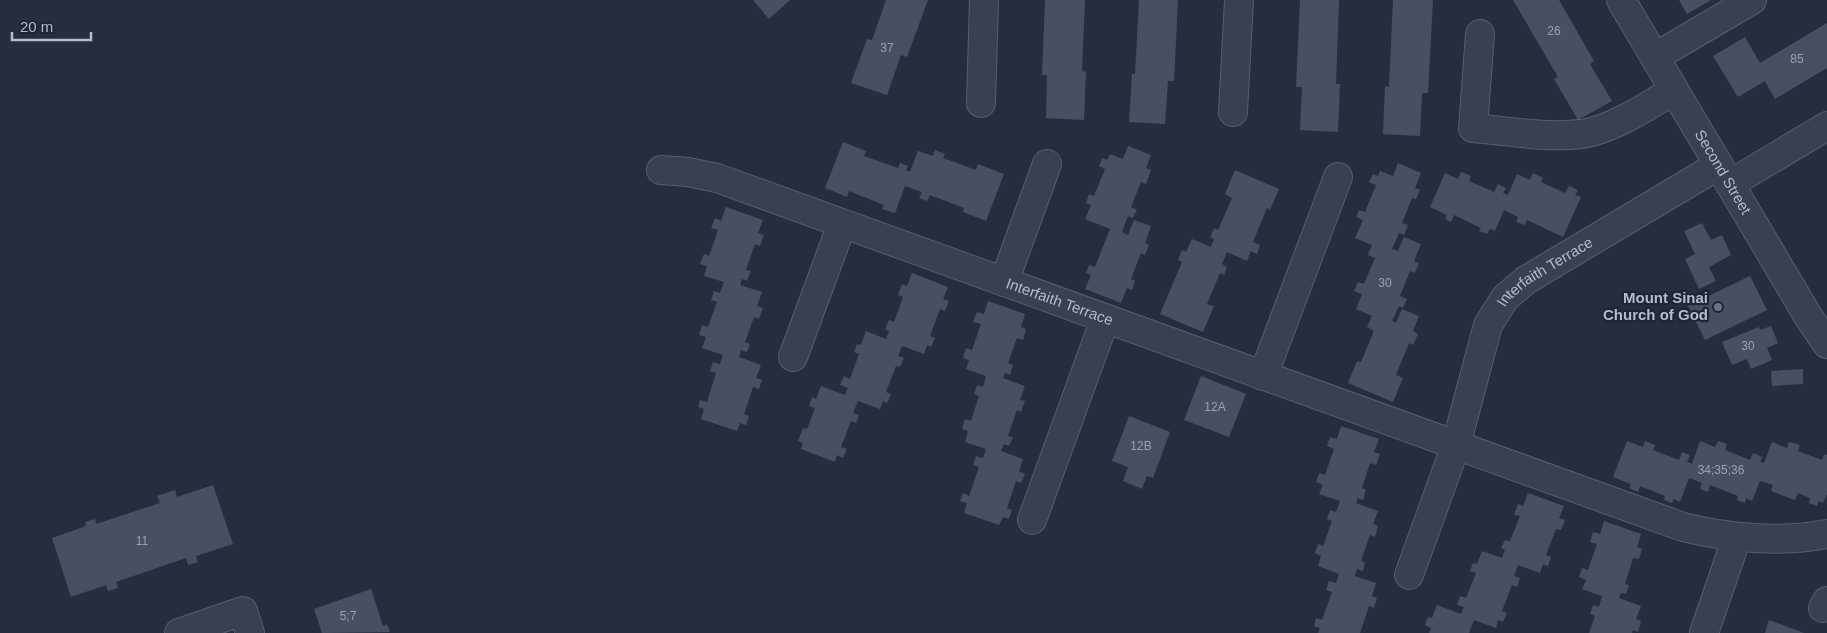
<svg xmlns="http://www.w3.org/2000/svg" width="1827" height="633" font-family="Arial,sans-serif">
<style>
.building{fill:#455162}
.lines{fill:none;stroke-linecap:round;stroke-linejoin:round}
.minor-casing{stroke:#565f6c;stroke-width:30}
.minor{stroke:#38414e;stroke-width:28}
.worship-dot{fill:#6b7280;stroke:#1d2633;stroke-width:2}
.labels{text-anchor:middle;stroke-width:4.5;stroke-linejoin:round;paint-order:stroke}
.number-label{font-size:12px;fill:#98a1af}
.street-label{font-size:15px;fill:#b4bcc9;stroke:#1d2633}
.poi-label{font-size:15px;font-weight:bold;fill:#b4bcc9;stroke:#1d2633;text-anchor:end}
</style>
<rect width="100%" height="100%" fill="#242f3e"/>
<g class="building">
<polygon points="753,0 790,0 769,19"/>
<polygon points="886,0 928,0 907,57 901,55 887,95 851,83 867,39 872,40"/>
<polygon points="1045,0 1085,0 1082,71 1086,72 1084,120 1046,118 1047,75 1042,75"/>
<polygon points="1139,0 1178,0 1174,81 1168,81 1165,124 1129,122 1132,74 1135,74"/>
<polygon points="1300,0 1339,0 1336,84 1340,84 1338,132 1300,130 1302,87 1296,87"/>
<polygon points="1393,0 1433,0 1428,93 1422,93 1420,136 1383,134 1385,86 1389,87"/>
<polygon points="1513,0 1559,0 1594,61 1590,64 1612,101 1578,120 1554,79 1558,77"/>
<polygon points="1679,0 1711,0 1687,14"/>
<polygon points="1827,23 1827,68 1775,99 1765,81 1738,97 1713,56 1745,37 1760,63"/>
<polygon points="843,142 866,151 864,156 898,168 900,163 908,166 906,170 910,172 918,151 933,156 935,150 945,154 943,158 976,170 978,164 1004,174 986,221 963,212 964,208 930,195 927,201 919,198 922,192 905,186 895,213 882,209 884,205 849,191 847,197 825,188"/>
<polygon points="1128,146 1151,155 1146,168 1151,170 1146,184 1141,182 1131,207 1137,210 1133,218 1128,216 1122,232 1128,235 1134,220 1151,226 1145,243 1149,245 1145,255 1141,253 1131,279 1135,281 1132,290 1127,288 1121,303 1085,289 1091,275 1086,273 1089,265 1095,267 1110,229 1085,219 1091,205 1086,203 1089,194 1094,196 1105,169 1099,166 1102,158 1107,160 1110,154 1123,159"/>
<polygon points="1398,163 1421,173 1415,188 1420,190 1416,199 1412,198 1402,223 1408,225 1404,235 1399,233 1392,249 1398,251 1404,237 1421,244 1414,261 1419,263 1415,273 1410,271 1400,296 1407,299 1403,308 1399,306 1392,321 1396,323 1402,309 1419,316 1413,331 1418,334 1413,345 1409,343 1396,375 1403,378 1393,402 1348,383 1357,361 1361,362 1374,331 1367,327 1372,316 1356,309 1362,294 1354,291 1358,282 1364,284 1375,258 1368,255 1372,245 1355,238 1363,220 1356,217 1359,210 1365,212 1376,185 1369,182 1373,174 1378,176 1380,171 1393,176"/>
<polygon points="1235,170 1279,189 1270,210 1267,208 1253,242 1260,245 1257,254 1251,251 1247,261 1227,252 1222,264 1227,267 1224,275 1220,273 1207,304 1214,306 1203,332 1160,314 1182,262 1178,260 1182,250 1186,252 1192,239 1211,247 1214,239 1210,237 1214,228 1218,230 1232,198 1225,194"/>
<polygon points="1461,172 1471,176 1469,181 1494,192 1498,184 1506,188 1503,193 1508,195 1517,174 1530,180 1533,173 1543,178 1541,182 1565,193 1569,186 1578,190 1575,195 1581,197 1563,237 1527,220 1525,225 1516,222 1518,217 1504,210 1495,231 1490,229 1487,234 1479,231 1481,228 1454,215 1451,222 1445,219 1447,215 1430,207 1445,173 1458,179"/>
<polygon points="726,207 763,220 758,233 764,235 760,246 755,244 746,270 751,271 747,281 742,279 740,285 762,292 757,306 763,308 759,319 754,317 745,342 750,344 747,352 741,350 739,357 761,365 756,378 762,380 759,389 753,387 744,414 749,416 746,425 740,423 737,431 701,419 704,409 698,407 700,400 707,402 716,373 710,371 713,362 720,364 723,355 702,348 706,337 699,335 702,325 708,327 717,302 711,300 714,291 720,293 724,282 704,276 707,266 700,264 704,254 709,256 718,230 711,228 715,218 721,221"/>
<polygon points="1702,223 1711,240 1722,235 1731,255 1709,267 1716,281 1699,289 1685,259 1695,254 1684,231"/>
<polygon points="912,273 948,287 943,299 949,301 945,311 940,309 930,336 935,338 931,347 927,345 924,354 902,346 898,356 904,358 900,367 896,366 886,392 891,394 887,403 883,401 880,409 858,401 853,413 859,415 856,423 851,421 841,447 847,449 843,458 837,455 835,462 801,449 803,443 798,441 803,428 807,429 815,408 809,406 812,397 816,399 821,386 845,395 848,388 840,385 844,376 850,379 859,354 854,352 857,344 861,345 866,331 886,339 889,331 885,329 889,320 894,322 903,297 898,295 902,284 907,286"/>
<polygon points="1750,276 1767,310 1705,340 1688,306"/>
<polygon points="988,301 1025,314 1021,327 1026,329 1023,340 1017,338 1008,363 1013,365 1010,375 1005,373 1003,378 1025,386 1020,400 1025,401 1021,412 1017,410 1008,436 1013,437 1009,446 1004,444 1001,451 1023,459 1019,471 1025,474 1021,483 1016,481 1007,508 1012,510 1009,519 1003,517 999,525 964,513 967,503 960,501 963,493 969,496 979,467 973,465 976,456 983,458 986,449 965,442 968,431 962,429 965,419 971,421 979,396 974,394 977,385 983,387 986,376 966,369 969,360 963,358 966,348 972,350 981,324 973,322 977,312 984,314"/>
<polygon points="1771,326 1778,343 1767,348 1772,360 1751,369 1747,359 1732,365 1722,342 1759,327 1760,330"/>
<polygon points="1803,369 1803,384 1772,386 1771,371"/>
<polygon points="1201,376 1246,394 1229,437 1184,420"/>
<polygon points="1129,416 1170,432 1153,478 1147,476 1142,489 1123,481 1128,467 1112,461"/>
<polygon points="1341,426 1379,439 1374,452 1380,454 1376,465 1370,463 1362,488 1366,490 1363,500 1358,498 1356,503 1378,511 1373,524 1378,526 1375,537 1370,535 1361,561 1365,562 1363,571 1357,569 1355,576 1376,583 1372,596 1377,598 1374,608 1369,606 1360,633 1318,633 1320,628 1314,626 1316,618 1322,620 1332,592 1326,590 1329,581 1336,583 1339,574 1318,566 1321,556 1315,553 1318,544 1323,546 1332,521 1327,519 1330,510 1336,512 1340,501 1319,494 1323,485 1316,482 1319,473 1325,475 1334,449 1327,446 1330,437 1337,439"/>
<polygon points="1627,441 1643,447 1645,441 1655,445 1653,450 1679,460 1682,452 1690,455 1687,462 1692,464 1700,441 1715,447 1718,441 1727,444 1725,450 1750,460 1753,453 1762,457 1760,462 1764,463 1772,442 1787,448 1789,442 1800,445 1798,451 1822,460 1824,454 1827,455 1827,494 1823,503 1819,501 1817,506 1809,503 1810,498 1798,493 1795,500 1771,491 1773,485 1760,481 1752,501 1746,498 1745,503 1737,500 1738,496 1710,485 1708,492 1700,489 1702,483 1689,478 1680,502 1674,499 1672,503 1664,500 1665,496 1640,486 1638,492 1629,488 1631,484 1613,477"/>
<polygon points="213,485 233,544 196,556 198,562 188,565 186,558 116,582 118,588 108,591 106,585 71,597 52,538 86,526 85,522 95,519 96,524 160,503 157,496 175,490 177,497"/>
<polygon points="1528,493 1564,506 1559,518 1565,520 1561,530 1556,529 1546,555 1551,557 1548,566 1543,564 1540,573 1518,565 1514,576 1520,578 1517,587 1512,585 1502,611 1507,613 1503,622 1498,620 1496,628 1474,620 1469,633 1429,633 1431,628 1425,625 1428,617 1432,618 1437,605 1461,614 1464,607 1457,605 1460,596 1466,598 1476,573 1470,571 1473,563 1477,564 1482,551 1502,558 1505,550 1501,548 1505,540 1510,541 1520,516 1514,515 1518,504 1523,506"/>
<polygon points="1604,521 1641,534 1637,547 1642,549 1639,559 1633,558 1625,584 1629,585 1626,594 1621,593 1619,598 1641,606 1636,619 1641,621 1638,632 1633,630 1632,633 1589,633 1595,616 1590,614 1593,605 1599,607 1602,596 1582,589 1586,580 1579,577 1582,568 1588,570 1597,544 1590,542 1593,532 1600,534"/>
<polygon points="371,589 383,626 387,624 390,632 322,633 314,609"/>
<polygon points="1769,620 1804,633 1765,633"/>
</g>
<g class="lines">
<g class="minor-casing">
<g id="minor">
<path id="s1" d="M 1621,0 L 1808,316 L 1827,344"/>
<path d="M 1480,34 L 1473,128 C 1508,131 1545,138 1581,134 C 1609,131 1650,105 1674,90"/>
<polyline points="1655,57 1752,0"/>
<polyline points="981,103 984,0"/>
<polyline points="1233,112 1239,0"/>
<path id="s2" d="M 661,170 L 688,172 L 717,178 L 1683,527 C 1727,538 1782,543 1827,534"/>
<polyline points="1730,184 1827,126"/>
<polyline points="1004,282 1047,164"/>
<polyline points="793,357 842,224"/>
<polyline points="1263,376 1338,177"/>
<polyline points="1032,520 1105,319"/>
<path id="s3" d="M 1409,575 L 1456,445 L 1488,325 L 1505,298 L 1526,280 L 1719,165"/>
<polyline points="1823,608 1827,601"/>
<polyline points="179,633 243,611 250,633"/>
<polyline points="1704,633 1737,537"/>
</g>
</g>
<use href="#minor" class="minor"/>
</g>
<circle class="worship-dot" cx="1718" cy="307" r="5"/>
<g class="labels">
<g class="number-label">
<text x="1554" y="35">26</text>
<text x="887" y="52">37</text>
<text x="1797" y="63">85</text>
<text x="1385" y="287">30</text>
<text x="1748" y="350">30</text>
<text x="1215" y="411">12A</text>
<text x="1141" y="450">12B</text>
<text x="1721" y="474">34;35;36</text>
<text x="142" y="545">11</text>
<text x="348" y="620">5;7</text>
</g>
<g class="street-label">
<text dy="5" stroke="none"><textPath href="#s1" startOffset="200">Second Street</textPath></text>
<text dy="5" stroke="none"><textPath href="#s3" startOffset="342">Interfaith Terrace</textPath></text>
<text dy="5" stroke="none"><textPath href="#s2" startOffset="421">Interfaith Terrace</textPath></text>
</g>
<g class="poi-label">
<text x="1708" y="303">Mount Sinai<tspan x="1708" dy="17">Church of God</tspan></text>
</g>
</g>
<path d="M12 32v8h79v-8" fill="none" stroke="#b4bcc9" stroke-width="2.5"/>
<text x="20" y="32" font-size="15" fill="#b4bcc9" stroke="#1d2633" stroke-width="4" paint-order="stroke">20 m</text>
</svg>
